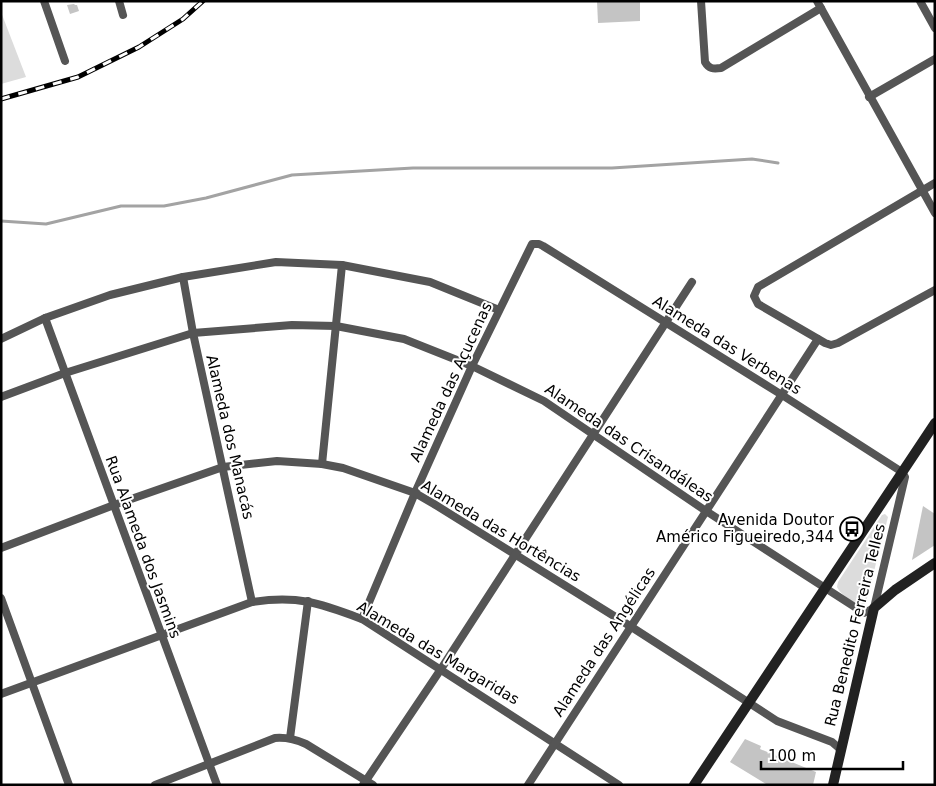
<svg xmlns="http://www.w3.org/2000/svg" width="936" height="786" font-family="'DejaVu Sans',sans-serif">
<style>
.green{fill:#dcdcdc}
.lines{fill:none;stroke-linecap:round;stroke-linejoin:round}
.stream{stroke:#a3a3a3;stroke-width:3}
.building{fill:#c4c4c4}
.street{stroke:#555;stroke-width:8}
.secondary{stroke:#222;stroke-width:10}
.rail-casing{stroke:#000;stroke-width:5}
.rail{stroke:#fff;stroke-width:3;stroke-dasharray:9;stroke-linecap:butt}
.labels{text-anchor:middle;stroke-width:4;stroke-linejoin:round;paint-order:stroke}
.street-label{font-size:15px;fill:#000;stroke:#fff}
.poi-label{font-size:15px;fill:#000;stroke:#fff;text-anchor:end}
</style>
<rect width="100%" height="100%" fill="#fff"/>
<g class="green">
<polygon points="1,12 26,77 1,84"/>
<path d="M 885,514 L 888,517 L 866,602 L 864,605 C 855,605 840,594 837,587 L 838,582 L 882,515 Z"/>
</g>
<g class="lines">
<polyline class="stream" points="1,221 46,224 121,206 164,206 206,198 292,175 413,168 612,168 752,159 778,163"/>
</g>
<g class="building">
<polygon points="597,1 640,1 640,21 598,23"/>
<polygon points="74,4 75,5 77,5 79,11 70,14 67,5"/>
<polygon points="923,506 935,514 935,545 912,560"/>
<polygon points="745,739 761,746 760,749 816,772 813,785 766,784 730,762"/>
</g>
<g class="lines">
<g class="street">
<polyline points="44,1 65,61"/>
<polyline points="119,1 123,15"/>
<path d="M 701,1 L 705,62 C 709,69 713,69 721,68 L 821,8"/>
<polyline points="817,1 935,213"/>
<polyline points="920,1 935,28"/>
<polyline points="869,97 935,59"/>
<polyline points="935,183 758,287 754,296 758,304 825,343 831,345 838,343 935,290"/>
<polyline points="183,277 193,333 252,602"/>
<polyline points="45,318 217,785"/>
<polyline points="1,339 45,318 110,295 183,277 276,262 342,265 430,282 499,310"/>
<polyline points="1,397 65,373 193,333 292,325 336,326 404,339 472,366 544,401 706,511 864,613 874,608 905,477 902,472 782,395 543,246 539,244 532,244 472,366 415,493 362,619"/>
<polyline points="322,464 342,265"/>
<polyline points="1,548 114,505 223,467 277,461 322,464 343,468 415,493 434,504 630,626 777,721 832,742 839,748 840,751"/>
<polyline points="1,598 69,785"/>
<path d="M 1,694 L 252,602 C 298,595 319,603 362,619 L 619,785"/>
<polyline points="290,738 308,601"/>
<path d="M 155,785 L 275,738 C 287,737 295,739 306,744 L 373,785"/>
<polyline points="363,785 441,669 692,282"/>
<polyline points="528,785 818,339"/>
</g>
<g class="secondary">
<polyline points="694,785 935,423"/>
<polyline points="833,785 874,608 895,590 935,563"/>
</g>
<g class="rail-casing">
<polyline id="rail" points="1,99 78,77 139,47 183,19 203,1"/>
</g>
<use href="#rail" class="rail"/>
</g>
<defs>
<g id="bus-ring" transform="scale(1.25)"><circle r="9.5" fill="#fff" stroke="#000" stroke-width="1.5"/><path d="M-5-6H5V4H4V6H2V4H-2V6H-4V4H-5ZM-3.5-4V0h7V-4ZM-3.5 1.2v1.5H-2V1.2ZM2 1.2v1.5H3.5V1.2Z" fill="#000"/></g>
</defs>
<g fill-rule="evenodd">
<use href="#bus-ring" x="852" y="529"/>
</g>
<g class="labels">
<g class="street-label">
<text transform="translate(727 345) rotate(32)" y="5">Alameda das Verbenas</text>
<text transform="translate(451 382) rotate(-65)" y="5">Alameda das Açucenas</text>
<text transform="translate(230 437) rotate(77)" y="5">Alameda dos Manacás</text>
<text transform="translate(629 443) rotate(34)" y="5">Alameda das Crisandáleas</text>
<text transform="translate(501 531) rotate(31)" y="5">Alameda das Hortências</text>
<text transform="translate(143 547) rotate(70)" y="5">Rua Alameda dos Jasmins</text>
<text transform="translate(855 625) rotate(-76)" y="5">Rua Benedito Ferreira Telles</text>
<text transform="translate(604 642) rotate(-57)" y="5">Alameda das Angélicas</text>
<text transform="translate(438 653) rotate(31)" y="5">Alameda das Margaridas</text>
</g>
<g class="poi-label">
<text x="834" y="525">Avenida Doutor<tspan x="834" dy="17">Américo Figueiredo,344</tspan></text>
</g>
</g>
<rect width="936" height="786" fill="none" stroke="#000000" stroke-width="5"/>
<path d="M761 761v8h142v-8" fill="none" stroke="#000000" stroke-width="2.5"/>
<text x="768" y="761" font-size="15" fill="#000000" stroke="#ffffff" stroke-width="4" paint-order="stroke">100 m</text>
</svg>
